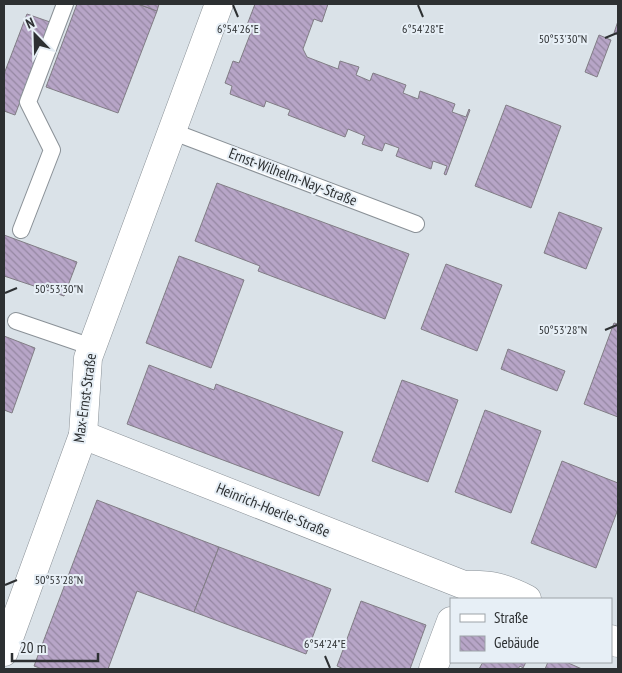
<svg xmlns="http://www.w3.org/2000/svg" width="622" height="673" font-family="'PT Sans Narrow',sans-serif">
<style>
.building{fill:url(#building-back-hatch);stroke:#817d85}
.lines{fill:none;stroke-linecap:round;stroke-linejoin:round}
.lane-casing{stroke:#8a9197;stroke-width:18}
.street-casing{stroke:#8a9197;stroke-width:29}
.lane{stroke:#fff;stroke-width:16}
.street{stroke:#fff;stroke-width:28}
.ticks{fill:none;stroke:#2d3032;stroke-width:2}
.labels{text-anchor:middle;stroke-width:4;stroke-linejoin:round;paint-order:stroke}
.street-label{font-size:15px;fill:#2d3032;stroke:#e7eff6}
.ticks-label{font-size:12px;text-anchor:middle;fill:#2d3032;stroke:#e7eff6;stroke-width:4;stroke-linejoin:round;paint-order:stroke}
</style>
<defs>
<pattern id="building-back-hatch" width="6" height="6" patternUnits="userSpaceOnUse" patternTransform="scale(1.25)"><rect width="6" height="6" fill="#b7a5c7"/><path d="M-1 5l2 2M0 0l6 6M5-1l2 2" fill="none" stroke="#9587a2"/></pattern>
</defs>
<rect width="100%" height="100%" fill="#dae2e8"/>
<g class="building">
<polygon points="77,4 138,4 157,11 118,113 46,87"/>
<polygon points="138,4 159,4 157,11"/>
<polygon points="255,4 328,4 322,22 314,19 303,49 307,57 338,69 340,61 359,67 356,75 370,81 373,73 406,85 403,93 418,99 420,91 455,104 452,112 466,117 469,109 470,110 446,175 444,174 447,166 433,161 431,169 396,156 399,148 385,143 382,151 362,144 365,136 348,129 345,137 288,115 290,110 266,101 264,107 230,94 232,86 225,83 233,61 239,63 253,27 247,25"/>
<polygon points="27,14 50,22 15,115 4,111 4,74"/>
<polygon points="618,21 618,35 614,33"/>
<polygon points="599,35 611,40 597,77 585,72"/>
<polygon points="506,105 561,126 531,208 475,186"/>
<polygon points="217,183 409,254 385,319 258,271 260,266 195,241"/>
<polygon points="559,212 602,228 586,269 544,253"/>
<polygon points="4,235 77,262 64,296 4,276"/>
<polygon points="179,256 244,280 211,368 146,343"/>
<polygon points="446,264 502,285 477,351 421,329"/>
<polygon points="614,323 618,324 618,417 584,404"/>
<polygon points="4,336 35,348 12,413 4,410"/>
<polygon points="508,349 565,371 557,391 501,369"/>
<polygon points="149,365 214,390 216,384 343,432 319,496 127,424"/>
<polygon points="402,380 458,400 428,482 372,461"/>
<polygon points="485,410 541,431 511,513 455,492"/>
<polygon points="562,461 618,483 618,509 596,568 531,543"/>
<polygon points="97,500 219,547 194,612 137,591 108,669 42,669 34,666"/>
<polygon points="219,547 331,589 306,654 194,612"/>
<polygon points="361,601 426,625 410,669 344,669 337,666"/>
<polygon points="483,662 526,662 523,668 520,666 518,669 479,669"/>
<polygon points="548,662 566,662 582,669 545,669"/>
</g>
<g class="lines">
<g class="lane-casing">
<g id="lane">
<polyline points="171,131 416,224"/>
<polyline points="21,230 52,150 28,102 65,4"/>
<polyline points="16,321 92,347"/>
</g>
</g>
<g class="street-casing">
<g id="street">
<path d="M 83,435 L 464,585 C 492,584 502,587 527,599"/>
<polyline points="611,639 618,643"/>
<polyline points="4,652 83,435 88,358 219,4"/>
<polyline points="433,669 451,621"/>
</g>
</g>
<use href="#lane" class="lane"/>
<use href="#street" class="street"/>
</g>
<path class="ticks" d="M 233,5 L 238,17M 418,5 L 423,17M 605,38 L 617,33M 5,293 L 17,288M 605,330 L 617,325M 5,585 L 17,580M 325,656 L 330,668"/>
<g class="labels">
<g class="street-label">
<text transform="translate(293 177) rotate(21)" y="5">Ernst-Wilhelm-Nay-Straße</text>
<text transform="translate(85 398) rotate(-82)" y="5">Max-Ernst-Straße</text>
<text transform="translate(273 510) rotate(22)" y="5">Heinrich-Hoerle-Straße</text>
</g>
</g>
<g class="ticks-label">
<text x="238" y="33">6°54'26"E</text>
<text x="423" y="33">6°54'28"E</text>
<text x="563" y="43">50°53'30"N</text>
<text x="59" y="293">50°53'30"N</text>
<text x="563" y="334">50°53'28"N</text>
<text x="59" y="584">50°53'28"N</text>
<text x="325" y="648">6°54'24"E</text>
</g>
<rect width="622" height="673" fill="none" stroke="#2d3032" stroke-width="10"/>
<rect x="450" y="598" width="162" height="65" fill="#e7eff6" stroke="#9da3a8"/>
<rect x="460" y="614" width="25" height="8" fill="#ffffff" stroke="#9da3a8"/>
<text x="494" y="623" font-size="15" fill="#2d3032">Straße</text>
<rect x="460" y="636" width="25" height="15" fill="url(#building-back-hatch)" stroke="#9da3a8"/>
<text x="494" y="648" font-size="15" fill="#2d3032">Gebäude</text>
<g transform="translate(35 35) rotate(337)" stroke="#e7eff6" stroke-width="4" paint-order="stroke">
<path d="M0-4L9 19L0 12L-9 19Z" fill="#2d3032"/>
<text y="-8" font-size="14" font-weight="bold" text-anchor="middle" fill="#2d3032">N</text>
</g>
<path d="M12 653v8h86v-8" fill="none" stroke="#2d3032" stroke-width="2.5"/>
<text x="20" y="653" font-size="15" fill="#2d3032" stroke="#e7eff6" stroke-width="4" paint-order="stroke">20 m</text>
</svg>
